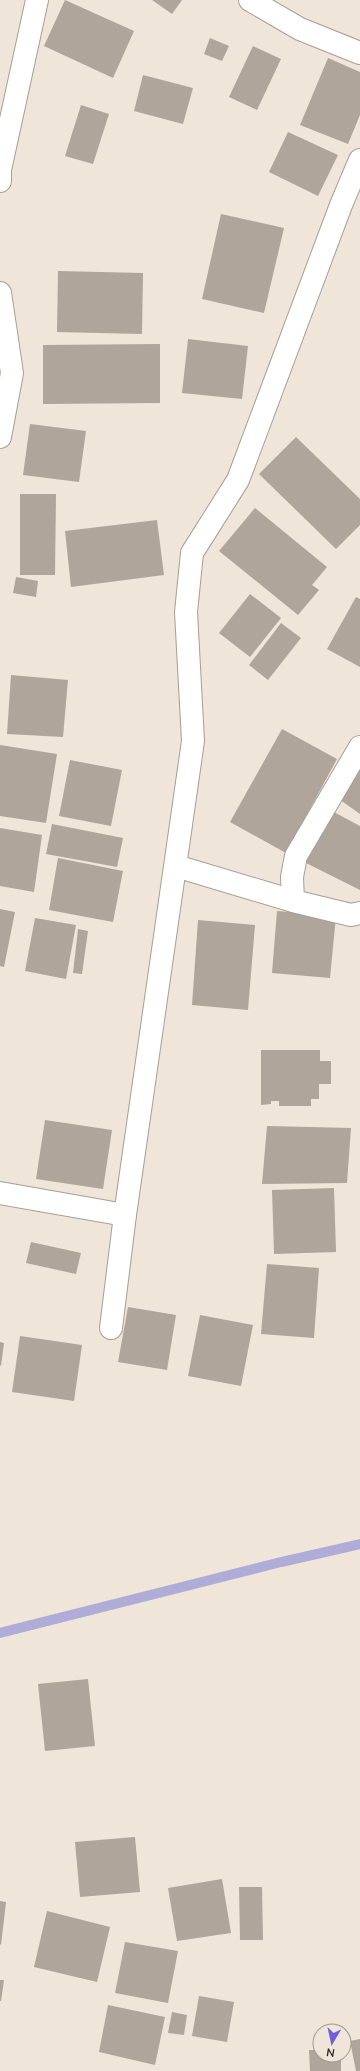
<svg xmlns="http://www.w3.org/2000/svg" width="360" height="2071" font-family="Mulish,sans-serif">
<style>
.lines{fill:none;stroke-linecap:round;stroke-linejoin:round}
.stream{stroke:#afacd8;stroke-width:10}
.building{fill:#afa59a}
.minor-casing{stroke:#a89e93;stroke-width:24}
.minor{stroke:#fff;stroke-width:22}
</style>
<rect width="100%" height="100%" fill="#efe5d8"/>
<g class="lines">
<polyline class="stream" points="0,1633 281,1562 360,1544"/>
</g>
<g class="building">
<polygon points="65,0 134,31 113,78 44,46"/>
<polygon points="152,0 182,0 172,14"/>
<polygon points="210,38 229,46 222,61 204,54"/>
<polygon points="253,46 281,59 257,110 229,97"/>
<polygon points="328,58 360,72 360,115 348,144 300,125"/>
<polygon points="143,75 193,88 183,124 134,111"/>
<polygon points="81,105 109,114 93,164 65,156"/>
<polygon points="288,132 338,155 318,196 269,172"/>
<polygon points="221,214 284,228 264,313 202,299"/>
<polygon points="58,271 143,273 142,334 57,332"/>
<polygon points="188,339 248,346 242,399 182,393"/>
<polygon points="160,344 160,403 43,404 43,345"/>
<polygon points="30,424 86,431 79,482 23,475"/>
<polygon points="296,437 360,499 360,525 336,549 259,474"/>
<polygon points="20,494 56,494 55,575 20,575"/>
<polygon points="255,508 327,567 312,585 319,590 298,615 219,551"/>
<polygon points="157,520 164,575 71,587 65,531"/>
<polygon points="16,577 38,581 36,597 13,593"/>
<polygon points="250,594 281,618 250,657 219,633"/>
<polygon points="356,597 360,599 360,667 327,649"/>
<polygon points="281,623 301,638 268,680 249,665"/>
<polygon points="11,675 68,680 63,737 7,734"/>
<polygon points="282,729 337,759 286,853 230,822"/>
<polygon points="0,745 57,754 46,823 0,816"/>
<polygon points="70,760 122,770 111,826 59,816"/>
<polygon points="360,764 360,814 336,797"/>
<polygon points="330,810 360,826 360,890 304,862"/>
<polygon points="52,824 123,838 117,867 46,854"/>
<polygon points="0,828 42,835 34,892 0,886"/>
<polygon points="58,858 123,871 113,922 49,910"/>
<polygon points="0,909 15,912 4,967 0,966"/>
<polygon points="277,911 336,916 330,978 272,973"/>
<polygon points="35,918 76,925 66,979 25,971"/>
<polygon points="198,920 255,925 248,1010 192,1005"/>
<polygon points="78,929 88,931 82,974 73,973"/>
<polygon points="261,1050 320,1050 320,1061 331,1061 331,1084 319,1084 319,1099 311,1099 311,1106 279,1106 279,1101 271,1101 271,1104 261,1105"/>
<polygon points="45,1120 112,1130 103,1189 36,1179"/>
<polygon points="267,1126 351,1128 347,1183 262,1184"/>
<polygon points="334,1188 336,1252 274,1254 272,1190"/>
<polygon points="31,1242 81,1253 76,1274 26,1263"/>
<polygon points="267,1264 319,1268 314,1338 261,1334"/>
<polygon points="128,1307 176,1315 167,1370 118,1362"/>
<polygon points="200,1315 253,1325 241,1386 188,1376"/>
<polygon points="20,1336 82,1345 74,1401 12,1392"/>
<polygon points="0,1342 4,1343 1,1366 0,1365"/>
<polygon points="88,1679 95,1746 45,1751 38,1684"/>
<polygon points="135,1837 140,1892 80,1897 75,1842"/>
<polygon points="222,1879 231,1933 177,1941 168,1888"/>
<polygon points="239,1887 262,1887 263,1940 240,1940"/>
<polygon points="0,1901 6,1902 1,1945 0,1944"/>
<polygon points="47,1911 110,1927 97,1982 34,1967"/>
<polygon points="125,1942 178,1951 168,2003 115,1993"/>
<polygon points="0,1980 4,1980 1,2001 0,2001"/>
<polygon points="199,1996 234,2002 227,2042 192,2036"/>
<polygon points="108,2005 165,2017 155,2065 99,2052"/>
<polygon points="172,2012 187,2015 184,2035 168,2033"/>
<polygon points="360,2039 360,2071 356,2071 350,2041"/>
<polygon points="309,2050 320,2050 320,2055 341,2055 341,2071 310,2071"/>
</g>
<g class="lines">
<g class="minor-casing">
<g id="minor">
<polyline points="250,0 300,29 360,53"/>
<polyline points="0,181 0,170 37,0"/>
<polyline points="0,293 12,373 0,437"/>
<polyline points="176,866 293,901 351,915 360,913"/>
<polyline points="293,901 292,877 296,856 360,747"/>
<polyline points="0,1193 125,1215"/>
<polyline points="111,1328 125,1215 193,741 186,612 192,553 238,480 341,205 360,160"/>
</g>
</g>
<use href="#minor" class="minor"/>
</g>
<g transform="translate(332 2043) rotate(189)"><circle r="19" fill="#efe5d8" stroke="#a19990"/>
<path d="M0-3L7 15L0 10L-7 15Z" fill="#745ed8"/>
<text y="-6" font-size="11" font-weight="bold" text-anchor="middle" fill="#2c2824">N</text>
</g>
</svg>
